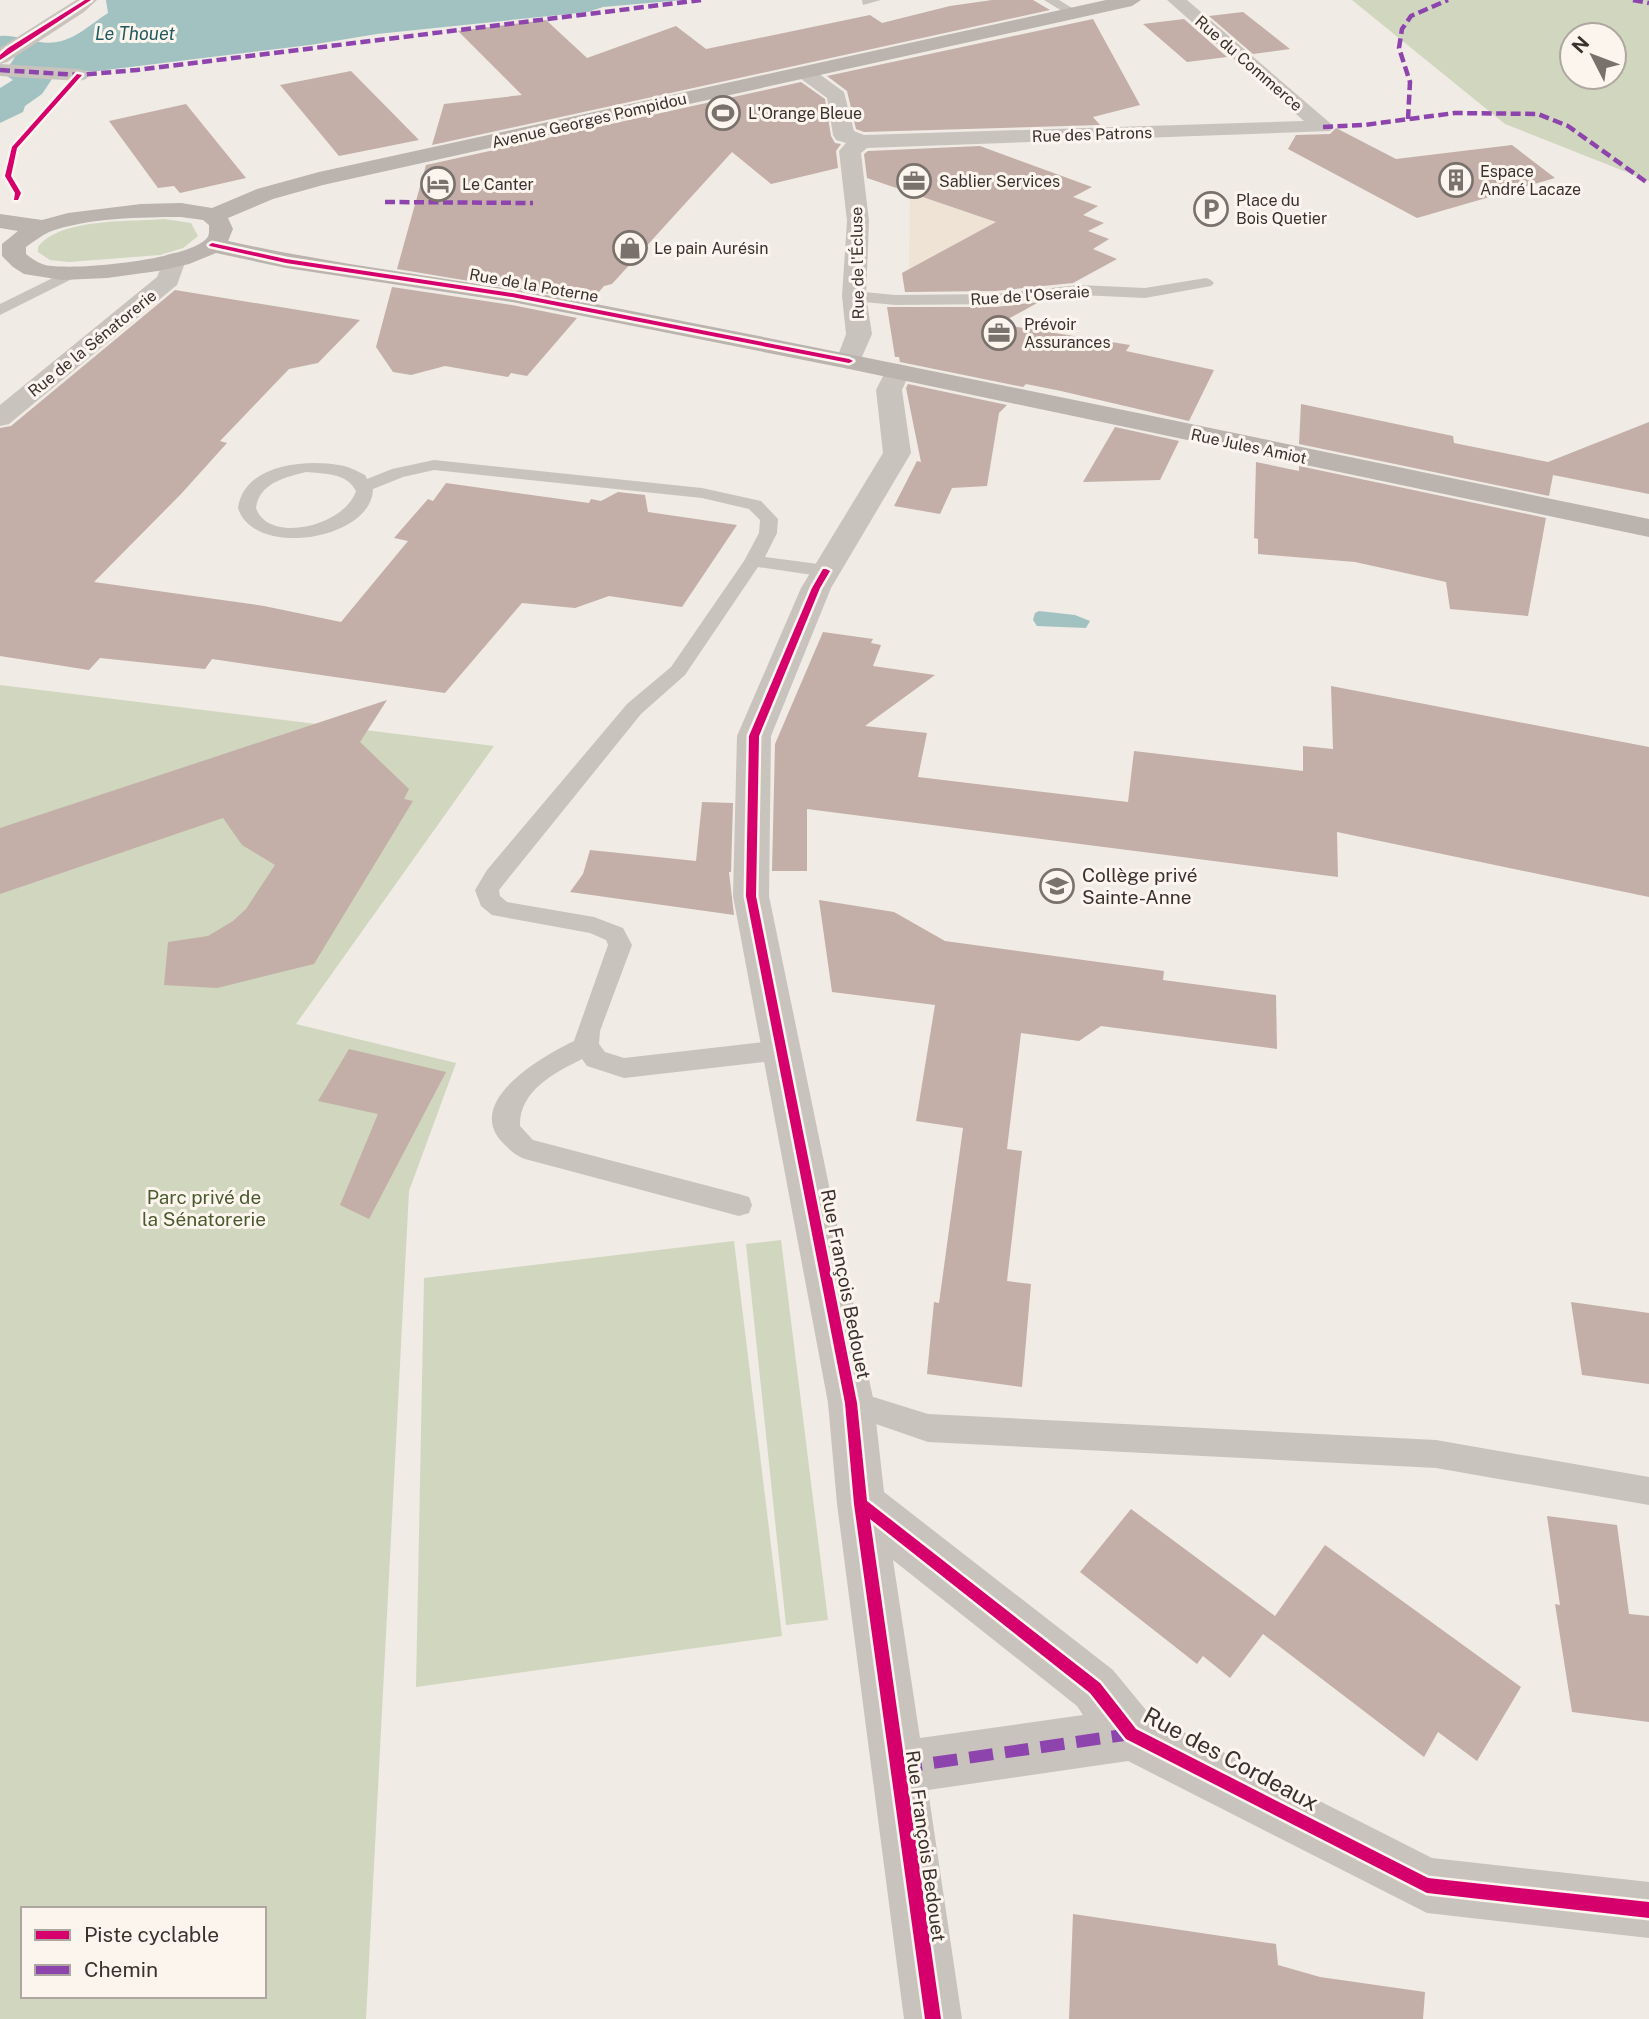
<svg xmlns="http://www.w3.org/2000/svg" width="1649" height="2019" font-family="'Public Sans',sans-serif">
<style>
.green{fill:#d1d6bf;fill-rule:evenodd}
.plaza{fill:#eee3d5}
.water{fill:#a1c2c1}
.building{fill:#c3afa7}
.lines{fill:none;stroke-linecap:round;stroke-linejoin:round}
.service{fill:#c9c3be;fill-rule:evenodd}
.pedestrian{fill:#c9c3be;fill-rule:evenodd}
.minor{fill:#c9c3be;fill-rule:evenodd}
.secondary{fill:#bab3ae;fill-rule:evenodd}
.quiet-far1{stroke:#8e44ad;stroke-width:4.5;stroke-dasharray:10 4.5;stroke-linecap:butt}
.quiet{stroke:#8e44ad;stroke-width:12;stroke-dasharray:24 12;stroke-linecap:butt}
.cycleway-casing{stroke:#fbf5ee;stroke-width:5}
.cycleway{fill:#d6006c;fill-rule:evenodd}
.labels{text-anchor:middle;stroke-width:6;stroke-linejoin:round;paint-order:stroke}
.far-street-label{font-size:16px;fill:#3b302b;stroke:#fbf5ee}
.far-poi-label{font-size:16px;fill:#3b302b;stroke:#fbf5ee;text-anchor:start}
.far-water-label{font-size:18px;font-style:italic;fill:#1f5a5e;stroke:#fbf5ee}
.poi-label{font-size:19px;fill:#3b302b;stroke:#fbf5ee;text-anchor:start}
.park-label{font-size:19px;fill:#4a5a2e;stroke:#fbf5ee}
.street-label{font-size:19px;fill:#3b302b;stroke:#fbf5ee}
.near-street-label{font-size:23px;fill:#3b302b;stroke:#fbf5ee}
</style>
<rect width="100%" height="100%" fill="#f0ebe5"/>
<g class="green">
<path d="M 1352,0 L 1649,0 L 1649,181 L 1505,124 ZM 1572,35 L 1614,35 L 1614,77 L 1572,77 Z"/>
<path d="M 164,219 L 191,223 L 198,236 L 183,248 L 160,255 L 69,262 L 50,260 L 38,252 L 38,247 C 60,218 129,222 164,219 Z"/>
<path d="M 0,685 L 494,746 L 296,1024 L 456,1063 L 409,1191 L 366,2019 L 0,2019 ZM 23,1909 L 264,1909 L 264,1996 L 23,1996 Z"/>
<polygon points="781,1240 828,1620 786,1625 746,1244"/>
<polygon points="734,1241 782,1636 416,1687 424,1278"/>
</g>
<polygon class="plaza" points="910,189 1029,219 909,269"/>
<g class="water">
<path d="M 106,0 L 683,0 L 603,7 L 588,12 L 377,34 L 310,45 L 98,71 L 68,72 L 52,79 L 42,94 L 25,106 L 23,112 L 0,123 L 0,88 L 13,80 L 4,74 L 15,57 L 0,56 L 0,36 C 14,35 25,40 39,42 C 68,47 85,28 108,13 Z"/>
<polygon points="1039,611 1075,615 1090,621 1086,628 1037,626 1033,620 1035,613"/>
</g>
<g class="building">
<polygon points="992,0 1033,0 1050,10 432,145 444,104 522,95 458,31 546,20 587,58 676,26 706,49 870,15 882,23 950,6"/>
<polygon points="1243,12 1290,49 1253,54 1209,16"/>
<polygon points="1093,19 1140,105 1093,117 1100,125 864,132 856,129 847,91 827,76"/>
<polygon points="1184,19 1227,57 1187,62 1143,24"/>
<polygon points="351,71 419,140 339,156 280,85"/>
<polygon points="801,82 825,99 831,136 835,143 841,144 836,151 838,168 771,184 732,152 612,284 604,286 591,301 397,269 426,165"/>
<polygon points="186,104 246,178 180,193 174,186 158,188 109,121"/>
<polygon points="1336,128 1396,159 1512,145 1555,178 1417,218 1288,149 1296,135 1330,134"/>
<polygon points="980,146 1092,187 1073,197 1098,206 1083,215 1104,223 1088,231 1109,239 1093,249 1117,259 1073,283 995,291 905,292 902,273 996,222 867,178 864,154 868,151"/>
<polygon points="392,287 512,305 577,318 527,376 511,373 508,377 445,366 411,375 393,372 376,347"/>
<polygon points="175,290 360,320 318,363 289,369 220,441 227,443 181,494 94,582 264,606 341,622 408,541 394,538 428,499 433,501 446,483 589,503 591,499 601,501 618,492 645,495 648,512 737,525 682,607 609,596 575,608 522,603 445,693 212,659 205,669 100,658 89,670 0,656 0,428 11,426"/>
<polygon points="1039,302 999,324 1130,345 1126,351 1214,370 1189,421 1061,391 1026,384 1023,387 900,362 899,357 895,357 887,307 995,307"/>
<polygon points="908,384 1007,405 999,413 987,486 952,488 940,514 894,506 917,461 921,462 906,388"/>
<polygon points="1301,404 1453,436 1454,443 1548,462 1649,422 1649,494 1553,475 1549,496 1299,444"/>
<polygon points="1115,427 1179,441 1160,480 1083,482"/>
<polygon points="1256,462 1299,471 1299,466 1546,518 1528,616 1450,609 1446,582 1355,562 1258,554 1258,539 1254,538"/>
<polygon points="823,632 873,639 871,643 881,645 873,666 935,675 865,726 927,733 918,777 1128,802 1134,751 1303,771 1303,746 1333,749 1331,686 1649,747 1649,897 1337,832 1338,877 807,809 807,871 772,871 775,744"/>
<polygon points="387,700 360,742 409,789 404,799 413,801 314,964 217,988 164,985 168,942 208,936 233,921 246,909 275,865 242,845 223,818 0,894 0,828"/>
<polygon points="702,802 733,803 731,872 729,872 734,915 570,892 583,874 590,850 696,861"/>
<polygon points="819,900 894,912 945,941 1164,971 1163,980 1276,995 1277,1049 1101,1026 1079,1041 1021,1033 1007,1149 1022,1151 1007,1281 1031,1284 1022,1387 927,1374 934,1302 939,1303 963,1128 916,1121 935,1005 832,992"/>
<polygon points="349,1049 446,1072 369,1219 340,1205 378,1114 318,1101"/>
<polygon points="1571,1302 1649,1313 1649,1384 1582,1375"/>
<polygon points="1131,1509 1275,1616 1325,1545 1521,1687 1477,1761 1438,1732 1424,1757 1263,1634 1230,1678 1203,1656 1197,1664 1080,1572"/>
<polygon points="1547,1516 1617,1525 1629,1614 1649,1616 1649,1722 1572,1712 1555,1604 1560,1605"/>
<polygon points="1073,1914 1276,1944 1278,1965 1320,1977 1425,1992 1423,2019 1069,2019"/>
</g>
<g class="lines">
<g class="service">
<polygon points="862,0 881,0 863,5"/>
<polygon points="1044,0 1059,0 1080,13 1070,16"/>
<polygon points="73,268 78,270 81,273 78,276 0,315 0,304"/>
<polygon points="1206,278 1211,280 1214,283 1211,286 1145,298 1079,295 995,304 895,305 854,301 846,296 854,291 895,295 995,294 1079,285 1145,288"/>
<path d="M 434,460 L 702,488 L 761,501 L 778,519 L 777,533 L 765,557 L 826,565 L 836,571 L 826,577 L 758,567 L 685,675 L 641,714 L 499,890 L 500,896 L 507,902 L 594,917 L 623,928 L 632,945 L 600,1031 L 599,1044 L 605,1052 L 624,1058 L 782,1040 L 791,1043 L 795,1050 L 791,1057 L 782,1060 L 624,1078 L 587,1066 L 582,1059 C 554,1073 519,1091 520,1126 L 533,1140 L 739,1194 L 749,1197 L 752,1205 L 749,1213 L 739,1216 L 525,1159 C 515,1155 510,1150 503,1143 C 462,1101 545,1055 574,1041 L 608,945 L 606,940 L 590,933 L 492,915 L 481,906 L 475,890 L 487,870 L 627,704 L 671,667 L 744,561 L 759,533 L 760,520 L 749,509 L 702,498 L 434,470 L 403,477 L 373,489 C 372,540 254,559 238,508 C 244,464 306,459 339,465 C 348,466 357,471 365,475 L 367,479 L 392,469 ZM 306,472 C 324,474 346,472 356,491 C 344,527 268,544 256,508 C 259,483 286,477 306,472 Z"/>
<polygon points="851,1390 928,1414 1436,1440 1649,1477 1649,1505 1436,1468 928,1442 841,1412 836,1403 841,1394"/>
</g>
<g class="pedestrian">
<polygon points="76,0 97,0 84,12 7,62 0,64 0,48"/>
<polygon points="0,64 79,69 86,71 89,75 86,79 79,81 0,76"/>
</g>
<g class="minor">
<polygon points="1167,0 1187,0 1330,123 1334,127 1330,131 867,148 861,153 869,221 866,296 872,334 858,366 849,369 840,366 836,361 846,334 842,296 847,221 839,151 846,143 836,140 833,135 827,98 797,76 794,72 797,68 811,68 844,92 854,131 864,135 1304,121"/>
<polygon points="174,253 182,255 186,260 177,285 9,424 0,426 0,405 157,277 166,255"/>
<path d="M 897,364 L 906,366 L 910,372 L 902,390 L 911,453 L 831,588 L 771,736 L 769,896 L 874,1403 L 884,1492 L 1113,1670 L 1150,1715 L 1432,1858 L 1649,1882 L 1649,1938 L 1427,1913 L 1128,1761 L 928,1790 L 962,2019 L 904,2019 L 837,1504 L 828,1403 L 733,896 L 737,736 L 801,588 L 883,453 L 876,390 L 888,366 ZM 893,1560 L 1077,1706 L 1083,1715 L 920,1738 Z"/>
</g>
<path class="secondary" d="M 1106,0 L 1141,0 L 1132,6 L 323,185 L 273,199 L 228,218 L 233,229 L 228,241 C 351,268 477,281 601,305 C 951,373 1300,447 1649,519 L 1649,537 L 849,369 L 512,302 L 286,268 L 216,253 L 189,264 L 158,271 L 107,278 L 62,280 L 24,274 L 13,267 L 2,256 L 2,244 L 18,231 L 0,228 L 0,214 L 42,220 L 68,213 L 141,204 L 181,203 L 212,208 L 257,189 L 319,172 ZM 181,217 L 203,220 L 209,225 C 209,231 210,236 205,240 C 183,260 75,271 45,265 C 38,263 31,258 26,254 L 26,247 C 33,242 41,236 49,232 C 86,218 142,217 181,217 Z"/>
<g class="quiet-far1">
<polyline points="1633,0 1649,3"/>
<polyline points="0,70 79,75 137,70 701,0"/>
<polyline points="1408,119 1410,82 1399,48 1402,29 1411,16 1448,0"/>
<polyline points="1323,127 1364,125 1455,113 1538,114 1568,126 1649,184"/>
<polyline points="385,202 533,203"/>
</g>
<polyline class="quiet" points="898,1768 1131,1734"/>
<g class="cycleway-casing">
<g id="cycleway">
<polygon points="85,0 91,0 0,60 0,55 8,48"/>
<polygon points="77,74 82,75 17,148 11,176 21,193 18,200 14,200 15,193 5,176 12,147"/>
<polygon points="212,243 286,259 512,293 849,359 853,361 849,363 512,297 286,263 210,246 209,245"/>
<polygon points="823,569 826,569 830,571 820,588 759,736 756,896 857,1403 867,1501 1100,1683 1136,1729 1428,1878 1649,1902 1649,1918 1427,1893 1126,1739 1090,1693 870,1519 941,2019 925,2019 854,1504 845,1403 746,896 749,736 812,588"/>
</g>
</g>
<use href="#cycleway" class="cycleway"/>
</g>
<defs>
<g id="stadium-ring" transform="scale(1.75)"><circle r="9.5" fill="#fbf5ee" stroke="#7a716c" stroke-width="1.5"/><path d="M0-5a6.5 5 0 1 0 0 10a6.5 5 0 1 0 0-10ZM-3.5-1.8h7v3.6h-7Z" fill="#7a716c"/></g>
<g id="building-ring" transform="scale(1.75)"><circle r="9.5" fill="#fbf5ee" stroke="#7a716c" stroke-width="1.5"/><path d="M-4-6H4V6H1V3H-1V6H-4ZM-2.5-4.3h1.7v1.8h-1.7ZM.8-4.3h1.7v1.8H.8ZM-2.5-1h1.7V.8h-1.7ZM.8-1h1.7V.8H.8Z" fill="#7a716c"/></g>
<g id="office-ring" transform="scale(1.75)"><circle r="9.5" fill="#fbf5ee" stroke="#7a716c" stroke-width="1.5"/><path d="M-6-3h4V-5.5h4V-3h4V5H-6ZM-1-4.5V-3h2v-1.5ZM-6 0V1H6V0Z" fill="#7a716c"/></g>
<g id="hotel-ring" transform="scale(1.75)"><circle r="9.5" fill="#fbf5ee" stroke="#7a716c" stroke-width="1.5"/><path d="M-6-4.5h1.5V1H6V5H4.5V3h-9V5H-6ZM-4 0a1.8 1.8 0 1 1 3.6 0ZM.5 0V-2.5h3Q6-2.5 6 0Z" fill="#7a716c"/></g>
<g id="parking-ring" transform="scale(1.75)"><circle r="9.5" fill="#fbf5ee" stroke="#7a716c" stroke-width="1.5"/><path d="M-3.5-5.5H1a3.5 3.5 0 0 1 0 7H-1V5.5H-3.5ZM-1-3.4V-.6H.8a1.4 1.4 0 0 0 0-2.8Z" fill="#7a716c"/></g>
<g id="shop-ring" transform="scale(1.75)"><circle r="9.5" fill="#fbf5ee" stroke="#7a716c" stroke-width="1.5"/><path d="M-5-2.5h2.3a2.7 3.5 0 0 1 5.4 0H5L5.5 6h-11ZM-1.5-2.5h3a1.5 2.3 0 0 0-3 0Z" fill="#7a716c"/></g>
<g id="school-ring" transform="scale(1.75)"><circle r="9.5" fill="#fbf5ee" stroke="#7a716c" stroke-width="1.5"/><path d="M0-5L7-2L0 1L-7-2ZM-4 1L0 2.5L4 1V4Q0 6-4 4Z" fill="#7a716c"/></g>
</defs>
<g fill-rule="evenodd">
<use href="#stadium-ring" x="723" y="113"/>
<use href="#building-ring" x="1456" y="180"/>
<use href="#office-ring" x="914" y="181"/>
<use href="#hotel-ring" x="438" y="184"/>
<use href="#parking-ring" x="1211" y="209"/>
<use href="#shop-ring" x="630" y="248"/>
<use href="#office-ring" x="999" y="333"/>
<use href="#school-ring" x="1057" y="886"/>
</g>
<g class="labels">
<g class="far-street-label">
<text transform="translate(1249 63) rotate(41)" y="6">Rue du Commerce</text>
<text transform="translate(589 120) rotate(-13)" y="6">Avenue Georges Pompidou</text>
<text transform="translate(1092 134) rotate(-2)" y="6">Rue des Patrons</text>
<text transform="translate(857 263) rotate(-91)" y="6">Rue de l'Écluse</text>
<text transform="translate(534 285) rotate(10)" y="6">Rue de la Poterne</text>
<text transform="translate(1030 295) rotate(-4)" y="6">Rue de l'Oseraie</text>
<text transform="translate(92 343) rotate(-39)" y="6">Rue de la Sénatorerie</text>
<text transform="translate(1249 446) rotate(12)" y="6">Rue Jules Amiot</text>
</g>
<g class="far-poi-label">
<text x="748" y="119">L'Orange Bleue</text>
<text x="1480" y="177">Espace<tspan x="1480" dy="18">André Lacaze</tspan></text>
<text x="939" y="187">Sablier Services</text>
<text x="462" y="190">Le Canter</text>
<text x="1236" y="206">Place du<tspan x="1236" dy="18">Bois Quetier</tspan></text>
<text x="654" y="254">Le pain Aurésin</text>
<text x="1024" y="330">Prévoir<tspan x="1024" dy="18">Assurances</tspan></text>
</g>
<g class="far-water-label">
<text x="135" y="40">Le Thouet</text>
</g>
<g class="poi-label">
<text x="1082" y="882">Collège privé<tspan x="1082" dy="22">Sainte-Anne</tspan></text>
</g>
<g class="park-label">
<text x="204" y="1204">Parc privé de<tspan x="204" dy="22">la Sénatorerie</tspan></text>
</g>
<g class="street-label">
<text transform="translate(846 1284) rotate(79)" y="7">Rue François Bedouet</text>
<text transform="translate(926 1846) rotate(82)" y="7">Rue François Bedouet</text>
</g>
<g class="near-street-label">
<text transform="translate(1231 1759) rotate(28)" y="8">Rue des Cordeaux</text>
</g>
</g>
<rect x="21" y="1907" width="245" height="91" fill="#fbf5ee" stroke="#aea6a0" stroke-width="2"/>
<rect x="35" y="1930" width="35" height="10" fill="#d6006c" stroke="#aea6a0" stroke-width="2"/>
<text x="84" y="1942" font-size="21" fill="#3b302b">Piste cyclable</text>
<rect x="35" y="1965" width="35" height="10" fill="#8e44ad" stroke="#aea6a0" stroke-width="2"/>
<text x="84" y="1977" font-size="21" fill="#3b302b">Chemin</text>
<g transform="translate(1593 56) rotate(312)"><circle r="33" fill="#fbf5ee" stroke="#aea6a0" stroke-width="2"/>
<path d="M0-5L12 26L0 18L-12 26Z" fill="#7a716c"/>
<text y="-10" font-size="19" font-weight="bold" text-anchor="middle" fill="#3b302b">N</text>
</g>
</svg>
